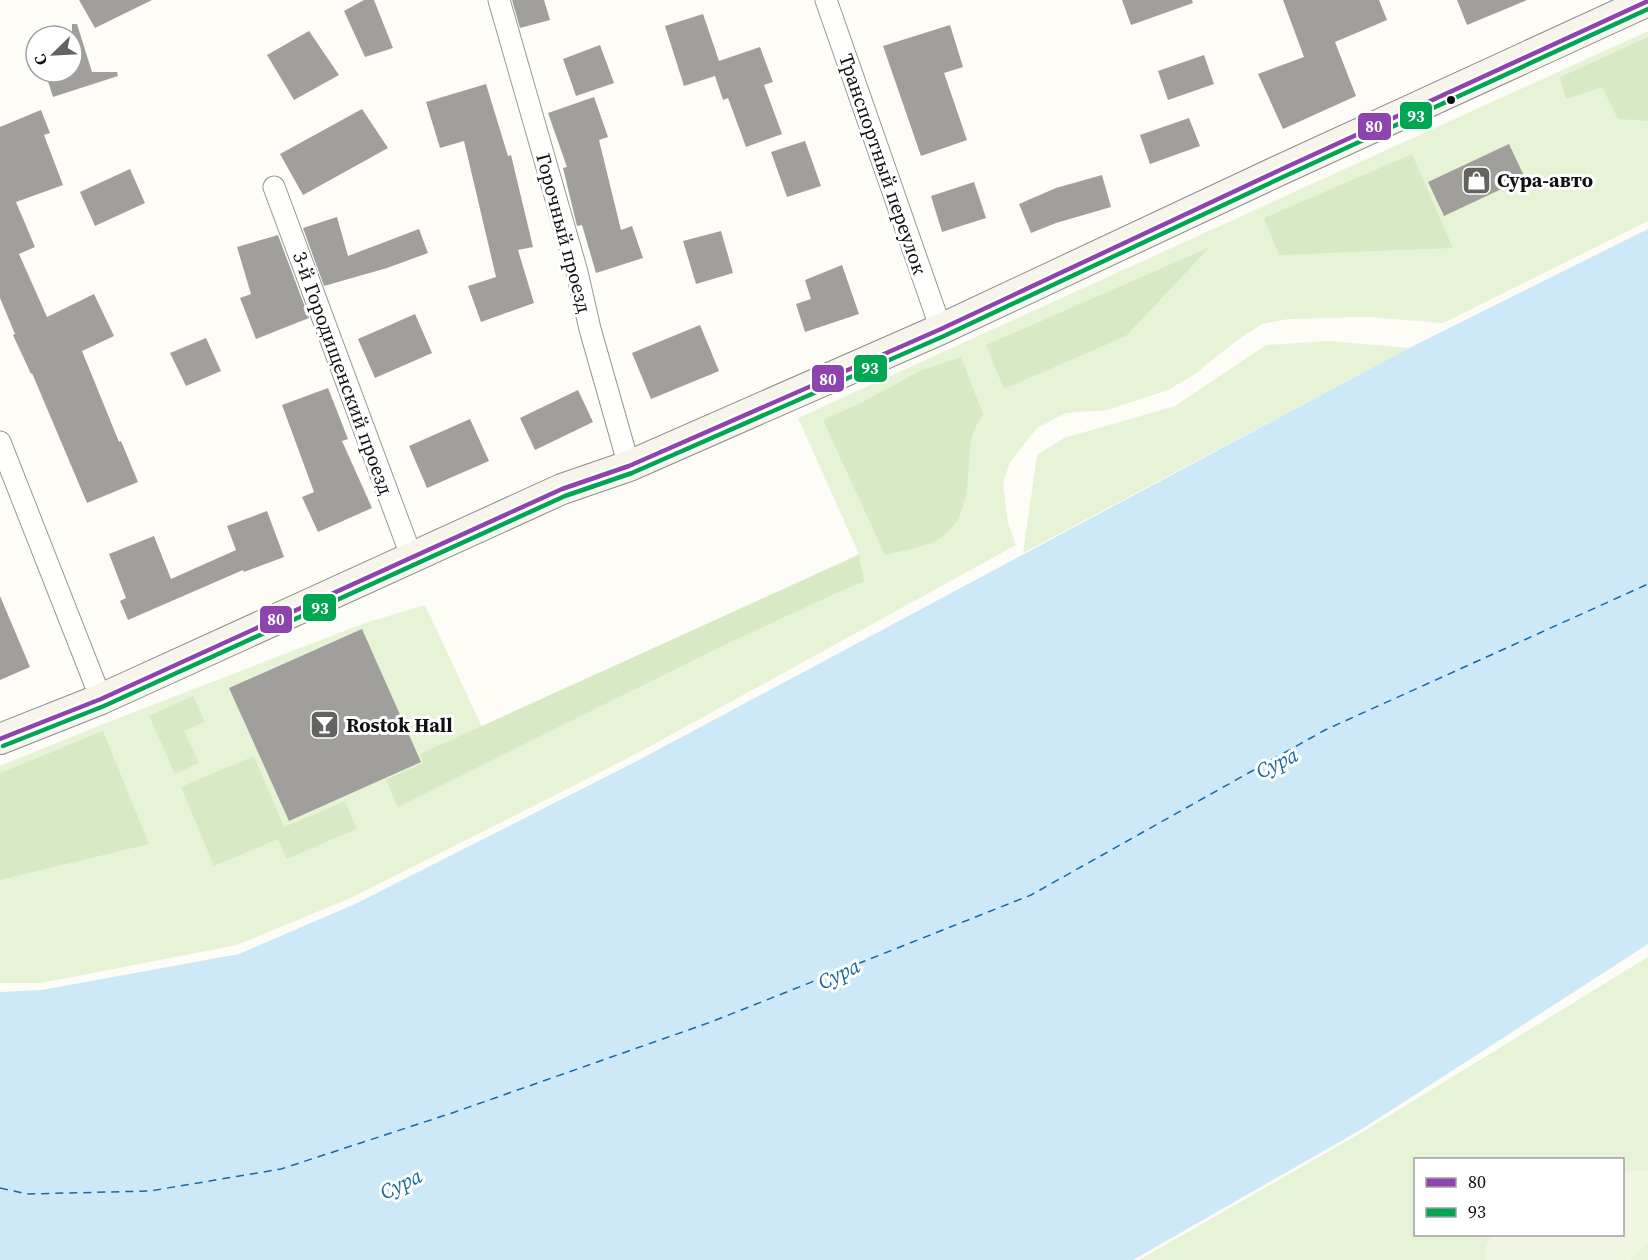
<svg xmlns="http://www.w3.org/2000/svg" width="1648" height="1260" font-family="'Source Serif 4',serif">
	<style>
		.green { fill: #e7f3d7; fill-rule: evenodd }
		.forest { fill: #d8eac5 }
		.pitch { fill: #f0f6e1 }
		.water { fill: #cde8f7 }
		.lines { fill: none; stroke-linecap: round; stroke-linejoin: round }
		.ferry { stroke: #1768a6; stroke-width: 1.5; stroke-dasharray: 8 6; stroke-linecap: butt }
		.building { fill: #a19f9c }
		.street-casing { stroke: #979795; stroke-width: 23 }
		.secondary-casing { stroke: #8e8d8b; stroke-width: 32 }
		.street { stroke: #fffffe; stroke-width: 21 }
		.secondary { stroke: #f6f4eb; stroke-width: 30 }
		.bus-1-casing { stroke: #fff; stroke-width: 9 }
		.bus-2-casing { stroke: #fff; stroke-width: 9 }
		.bus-1 { stroke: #8e44ad; stroke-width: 4.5 }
		.bus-2 { stroke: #00a651; stroke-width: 4.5 }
		.bus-dot { fill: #111; stroke: #fff; stroke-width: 2 }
		.labels { text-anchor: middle; stroke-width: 6; stroke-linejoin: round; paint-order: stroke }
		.street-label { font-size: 20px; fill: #111; stroke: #fff }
		.poi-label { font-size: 20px; font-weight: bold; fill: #111; stroke: #fff; text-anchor: start }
		.water-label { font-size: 21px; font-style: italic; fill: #1768a6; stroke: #fff }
		.line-badge { stroke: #fff; stroke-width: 2 }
		.badge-label { font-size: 16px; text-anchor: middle; font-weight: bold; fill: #fff }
	</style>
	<rect width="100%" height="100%" fill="#fdfcf7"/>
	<path class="green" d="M1648 31V221L1443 323 1369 317 1289 319 1262 324 1236 341 1195 374 1168 390 1107 410 1066 413 1037 428 1010 462 1003 483 1008 523 1016 545 636 754 353 897 237 945 41 983H0V766L98 726 365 623 425 605 482 727 859 554 798 418Z
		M1329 341 1409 348 1023 553 1037 455 1064 438 1175 406 1266 345Z
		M1648 957V1260H1139L1364 1131ZM1416 1160H1622V1234H1416Z"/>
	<path class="forest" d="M1648 37V121L1618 119 1602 87 1566 99 1560 77Z
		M1412 154 1453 248 1279 255 1264 218Z
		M1210 247 1126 336 1004 389 986 345Z
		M961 357 983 414C980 420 975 427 973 434 964 471 976 511 942 537 928 547 901 551 885 555L823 420 861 403 920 371Z
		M859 555 864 582 845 589 720 647 398 807 386 780 423 763 420 754Z
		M193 696 205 722 184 731 199 763 175 774 149 716Z
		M103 731 149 844 0 880V773Z
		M254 756 284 827 345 801 357 829 286 859 278 839 214 866 181 787Z"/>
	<path class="pitch" d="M1648 1170V1243L1629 1260H1486V1246L1492 1235 1622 1234 1623 1174 1629 1171Z"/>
	<path class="water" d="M1648 229V944L1362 1129 1133 1260H0V992L42 990 239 954 355 904 637 761 1409 348Z"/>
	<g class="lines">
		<path class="ferry" d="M0 1188 27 1194 150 1191 281 1169 455 1112 711 1022 1031 895 1325 730 1648 584"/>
	</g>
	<path class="building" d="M79 0H152L95 28Z
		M364 0H374L393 48 365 57 344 11Z
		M512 0H544L550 20 520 28Z
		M1122 0H1192L1193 3 1131 25Z
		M1283 0H1379L1387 20 1335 42 1356 96 1283 129 1258 74 1304 57Z
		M1457 0H1527L1467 25Z
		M703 14 719 61 760 47 773 82 764 85 782 134 746 147 728 98 723 100 715 76 684 86 665 26Z
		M72 24H77L92 72H117L118 76 53 97 45 72H72Z
		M950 25 963 67 944 73 967 140 921 156 883 46Z
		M309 31 339 75 294 100 267 55Z
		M600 45 614 83 576 96 563 59Z
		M1204 55 1214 84 1168 100 1158 71Z
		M486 84 508 156 511 155 533 247 518 250 534 303 481 322 468 286 496 277 464 141 440 148 426 102Z
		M594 97 608 137 599 140 621 230 632 226 643 258 596 273 582 225 577 226 563 168 567 167 548 113Z
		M362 109 388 148 303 195 280 154Z
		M41 110 50 133 44 135 63 185 16 202 35 247 19 254 47 317 94 294 114 336 82 351 119 442 121 441 138 482 87 503 32 373 31 374 13 335 15 334 0 298V127Z
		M1189 118 1200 146 1150 164 1140 135Z
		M805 141 821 186 787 197 771 152Z
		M1509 144 1525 178 1444 216 1428 182Z
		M130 169 145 203 95 226 80 192Z
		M1102 175 1111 207 1056 223 1031 233 1019 204 1056 188Z
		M974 182 986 218 942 232 931 196Z
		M337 217 348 256 419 229 428 253 387 268 324 286 303 228Z
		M721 231 733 273 696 284 683 241Z
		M278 235 309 318 256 339 240 298 251 294 237 247Z
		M842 265 859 314 805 332 796 304 811 299 805 280Z
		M415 314 432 353 375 378 358 339Z
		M700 325 719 371 651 399 632 353Z
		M206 338 221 371 186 386 170 353Z
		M328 388 348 439 342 441 372 508 318 532 302 497 314 492 282 405Z
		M578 390 593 422 535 450 520 418Z
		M470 419 489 461 427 488 409 446Z
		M267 511 284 557 244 572 243 570 128 620 120 601 126 598 109 554 154 536 171 579 236 550 227 526Z
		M0 596 30 667 0 680Z
		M362 629 421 762 289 821 229 688Z"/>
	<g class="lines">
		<defs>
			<path id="street" d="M499 0 577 272 590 329 629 466
				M826 0 941 329
				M274 187 412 558
				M0 442 101 699"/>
			<path id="secondary" d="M0 739 101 699 562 489 629 466 941 329 1280 170 1648 1"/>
		</defs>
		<use href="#street" class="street-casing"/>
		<use href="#secondary" class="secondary-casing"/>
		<use href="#street" class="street"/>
		<use href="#secondary" class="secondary"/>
		<defs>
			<path id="bus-1" d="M0 739 101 699 562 489 629 466 941 329 1280 170 1648 1"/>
			<path id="bus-2" d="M3 746 104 706 565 496 632 473 944 336 1283 177 1648 9"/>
		</defs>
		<use href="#bus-1" class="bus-1-casing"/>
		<use href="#bus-2" class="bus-2-casing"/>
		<use href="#bus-1" class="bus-1"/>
		<use href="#bus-2" class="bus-2"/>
	</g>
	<defs>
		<symbol id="shop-square" viewBox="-11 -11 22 22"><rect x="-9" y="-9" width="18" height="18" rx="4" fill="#646362" stroke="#fff"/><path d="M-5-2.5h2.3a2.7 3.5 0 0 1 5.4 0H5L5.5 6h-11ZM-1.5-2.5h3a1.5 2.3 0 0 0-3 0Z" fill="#fff"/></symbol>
		<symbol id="bar-square" viewBox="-11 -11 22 22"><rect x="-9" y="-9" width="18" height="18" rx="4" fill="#646362" stroke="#fff"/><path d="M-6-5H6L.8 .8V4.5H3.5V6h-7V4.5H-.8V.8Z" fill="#fff"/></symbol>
	</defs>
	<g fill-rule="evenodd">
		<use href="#shop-square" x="1460" y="164" width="33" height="33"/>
		<use href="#bar-square" x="308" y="708" width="33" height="33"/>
	</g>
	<circle class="bus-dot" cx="1451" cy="100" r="5"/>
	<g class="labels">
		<g class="street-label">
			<text transform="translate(883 164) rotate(71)" y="7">Транспортный переулок</text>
			<text transform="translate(564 233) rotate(75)" y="7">Горочный проезд</text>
			<text transform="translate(343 373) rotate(70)" y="7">3-й Городищенский проезд</text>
		</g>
		<g class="poi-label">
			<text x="1497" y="187">Сура-авто</text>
			<text x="346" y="732">Rostok Hall</text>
		</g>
		<g class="water-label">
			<text transform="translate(1277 763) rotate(-26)" y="7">Сура</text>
			<text transform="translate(839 974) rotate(-26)" y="7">Сура</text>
			<text transform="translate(401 1184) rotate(-26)" y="7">Сура</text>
		</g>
	</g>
	<g class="line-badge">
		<rect x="1399" y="101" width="34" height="29" rx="6" fill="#00a651"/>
		<rect x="1357" y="112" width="35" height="29" rx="6" fill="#8e44ad"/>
		<rect x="853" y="354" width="35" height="29" rx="6" fill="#00a651"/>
		<rect x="811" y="364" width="34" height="29" rx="6" fill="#8e44ad"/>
		<rect x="302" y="593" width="35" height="29" rx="6" fill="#00a651"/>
		<rect x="259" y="605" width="34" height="29" rx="6" fill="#8e44ad"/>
	</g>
	<g class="badge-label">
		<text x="1416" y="122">93</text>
		<text x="1374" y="132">80</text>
		<text x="870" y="374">93</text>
		<text x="828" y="385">80</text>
		<text x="320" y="614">93</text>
		<text x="276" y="625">80</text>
	</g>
	<rect x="1414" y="1158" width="210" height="78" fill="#ffffff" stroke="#a0a0a0" stroke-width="1.5"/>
	<rect x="1426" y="1178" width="30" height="9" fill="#8e44ad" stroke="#a0a0a0" stroke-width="1.5"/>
	<text x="1468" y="1188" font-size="18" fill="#111111">80</text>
	<rect x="1426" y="1208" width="30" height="9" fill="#00a651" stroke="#a0a0a0" stroke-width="1.5"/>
	<text x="1468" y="1218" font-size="18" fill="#111111">93</text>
	<g transform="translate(54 54) rotate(246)"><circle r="28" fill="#ffffff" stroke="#a0a0a0" stroke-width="1.5"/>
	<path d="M0-4.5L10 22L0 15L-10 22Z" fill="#646362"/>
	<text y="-9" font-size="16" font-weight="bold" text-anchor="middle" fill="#111111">С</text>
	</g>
</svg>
